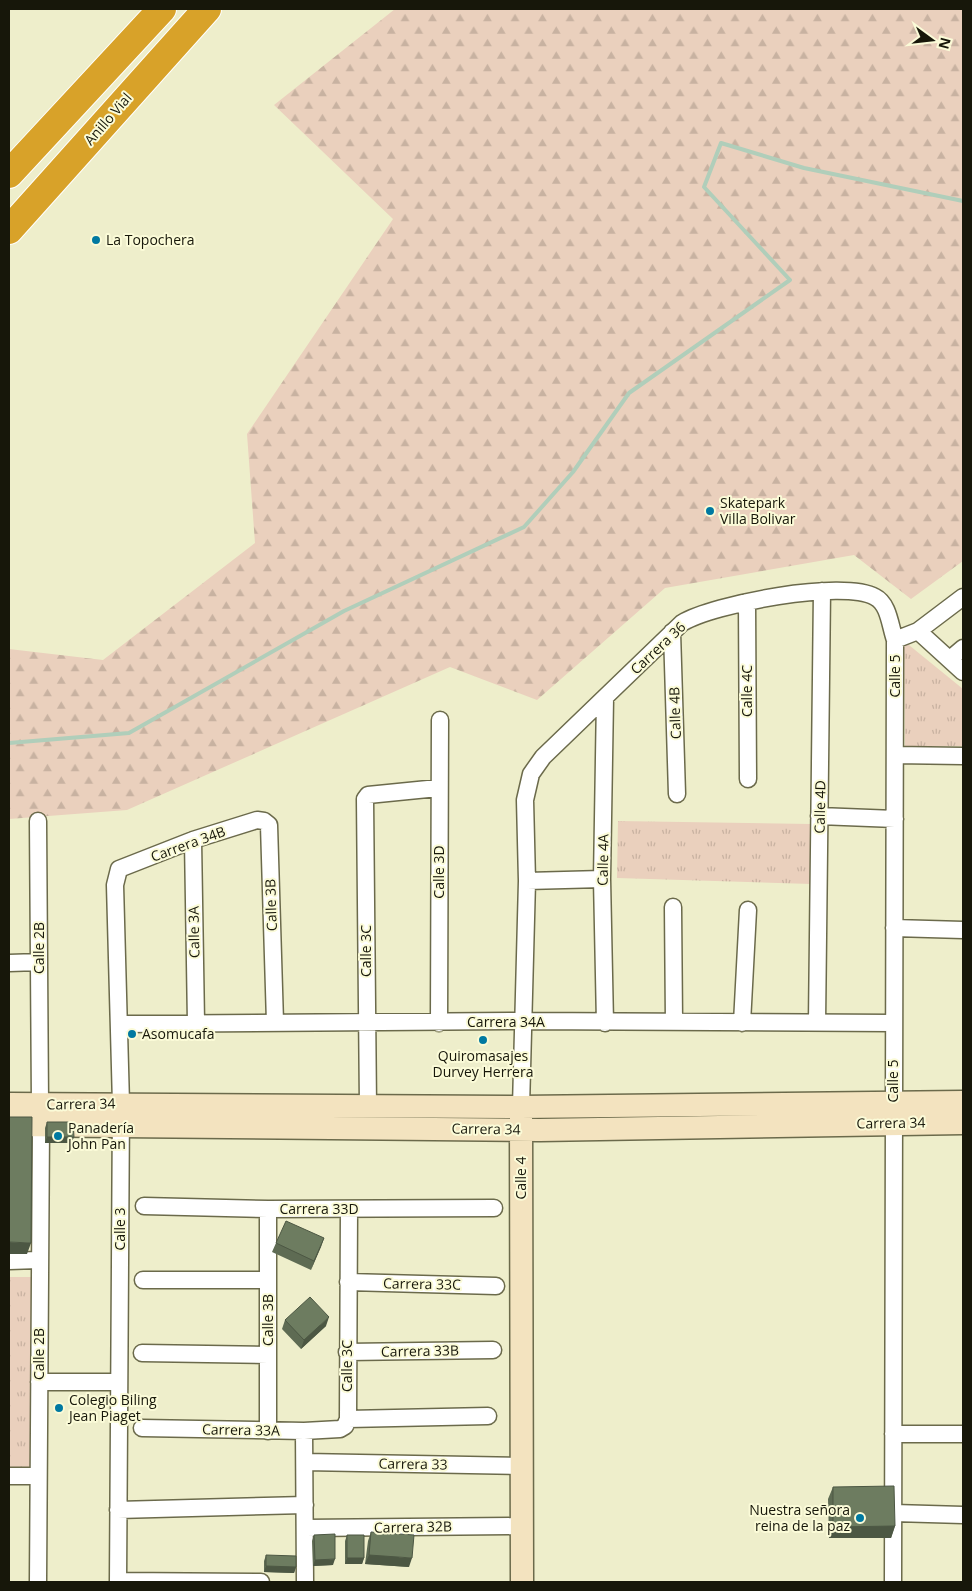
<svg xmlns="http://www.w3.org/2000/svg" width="972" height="1591" font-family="'Open Sans',sans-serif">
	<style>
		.grass { fill: url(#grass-tufts) }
		.forest { fill: url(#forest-firs) }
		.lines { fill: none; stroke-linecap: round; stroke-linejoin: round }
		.stream { stroke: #b0ceba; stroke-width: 4 }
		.street-casing { stroke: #6b6a4b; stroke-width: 19 }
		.secondary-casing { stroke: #6b6a4b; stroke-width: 25 }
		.highway-casing { stroke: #fff; stroke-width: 30 }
		.street { stroke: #fff; stroke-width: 16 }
		.secondary { stroke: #f3e3bf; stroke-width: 22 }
		.highway { stroke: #d8a229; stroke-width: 28 }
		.wall { fill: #5e6b53 }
		.shaded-wall { fill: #4c5743 }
		.building { fill: #6d7c60; stroke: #4c5743 }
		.poi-dot { fill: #0079a1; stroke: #fbfbd8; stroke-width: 2 }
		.labels { text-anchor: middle; stroke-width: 4; stroke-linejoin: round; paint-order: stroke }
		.street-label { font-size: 14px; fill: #17170a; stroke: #fbfbd8 }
		.poi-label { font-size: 14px; fill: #17170a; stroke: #fbfbd8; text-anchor: start }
	</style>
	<defs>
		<pattern id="grass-tufts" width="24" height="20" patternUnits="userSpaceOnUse" patternTransform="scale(1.25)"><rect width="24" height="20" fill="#ead0bd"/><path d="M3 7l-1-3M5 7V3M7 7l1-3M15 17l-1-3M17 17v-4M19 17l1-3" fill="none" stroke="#c8b2a1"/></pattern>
		<pattern id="forest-firs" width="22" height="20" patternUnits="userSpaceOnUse" patternTransform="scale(1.25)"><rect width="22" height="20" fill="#ead0bd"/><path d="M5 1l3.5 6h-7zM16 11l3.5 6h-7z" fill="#c8b2a1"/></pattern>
	</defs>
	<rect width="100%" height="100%" fill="#eeeecb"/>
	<path class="grass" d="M904 641 963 689V746H905Z
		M618 821 811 824V884L617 878Z
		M9 1277H34V1472H9Z"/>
	<path class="forest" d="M395 9H963V561L911 599 854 555 665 588 537 700 450 667 127 810 9 819V649L103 660 255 543 247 434 393 219 274 105Z"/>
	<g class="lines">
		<path class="stream" d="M9 743 129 733 344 611 524 527 573 472 629 393 790 280 704 187 721 143 804 168 963 201"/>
		<defs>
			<path id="street" d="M747 602 748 779
				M918 631 963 597
				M672 632 677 794
				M950 659 963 648
				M895 755 963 756
				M819 816 895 819
				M38 821 40 1105
				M193 840 196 1023
				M527 881 602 879
				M673 907 674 1022
				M894 928 963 930
				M9 963 39 962
				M439 1023 440 720
				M605 1023 602 879 605 698
				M742 1023 748 910
				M817 1023 822 591
				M120 1024 524 1021 893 1023
				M368 1107 365 799 368 795 438 788
				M521 1107 527 881 525 800 531 774 543 757 682 623C713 604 843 579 875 597 889 604 890 626 895 640L918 631 963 672
				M144 1206 268 1209 494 1208
				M9 1261 38 1260
				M143 1280H268
				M348 1282 496 1286
				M347 1352 493 1350
				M142 1353 268 1355
				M39 1382H119
				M348 1419 488 1416
				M142 1428 304 1431 340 1429 345 1426 348 1419 349 1209
				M268 1431V1209
				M304 1431 305 1582
				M893 1434H963
				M305 1462 522 1466
				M9 1476H38
				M118 1510 305 1505
				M894 1513 963 1515
				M305 1528 522 1526
				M118 1581 261 1582
				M38 1582 41 1125
				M118 1582 121 1104 115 885 119 869 193 840 257 820 264 821 269 825 275 1022
				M893 1582 895 640"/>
			<path id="secondary" d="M9 1104 521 1107 963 1102
				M521 1116 522 1582
				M9 1125 540 1130 963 1123"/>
			<path id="highway" d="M9 174 162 9
				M9 230 207 9"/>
		</defs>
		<use href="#street" class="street-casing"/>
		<use href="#secondary" class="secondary-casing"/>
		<use href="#highway" class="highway-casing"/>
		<use href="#street" class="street"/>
		<use href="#secondary" class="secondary"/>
		<use href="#highway" class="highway"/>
	</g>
	<path class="wall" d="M47 1122 74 1137 71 1143H45V1128Z
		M324 1238 311 1270 272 1252 276 1243Z
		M285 1320 326 1326 301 1349 282 1329Z
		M833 1487 895 1526 891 1538H829L828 1499Z
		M371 1532 409 1567 365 1564 368 1541Z
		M314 1535 333 1565 313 1566 312 1541Z
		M347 1535 364 1558 362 1564H345V1541Z
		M266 1555 296 1567 294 1573 264 1572V1561Z"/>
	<path class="shaded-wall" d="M47 1137H74L71 1143H45Z
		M324 1238 321 1247 311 1270 314 1261Z
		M9 1242 31 1243 27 1254H9Z
		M329 1317 326 1326 301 1349 304 1340Z
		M895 1526 891 1538H829L833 1527Z
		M369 1555 412 1558 409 1567 365 1564Z
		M347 1558H364L362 1564H345Z
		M335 1559 333 1565 313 1566 315 1560Z
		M266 1566 296 1567 294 1573 264 1572Z"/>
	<path class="building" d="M9 1117H32L31 1243 9 1242Z
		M47 1122H73L74 1137H47Z
		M286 1221 324 1238 314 1261 276 1243Z
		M310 1297 329 1317 304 1340 285 1320Z
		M894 1486 895 1526 833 1527V1487Z
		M371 1532 414 1535 412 1558 369 1555Z
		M335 1534V1559L315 1560 314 1535Z
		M347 1535H364V1558H347Z
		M266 1555 296 1556V1567L266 1566Z"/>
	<g class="poi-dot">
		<circle cx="96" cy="240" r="5"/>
		<circle cx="710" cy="511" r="5"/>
		<circle cx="132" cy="1034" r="5"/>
		<circle cx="483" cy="1040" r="5"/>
		<circle cx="58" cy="1136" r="5"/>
		<circle cx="59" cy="1408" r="5"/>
		<circle cx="860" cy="1518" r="5"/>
	</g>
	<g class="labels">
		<g class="street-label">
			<text transform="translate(108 119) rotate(-49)" y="5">Anillo Vial</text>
			<text transform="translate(658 648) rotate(-43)" y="5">Carrera 36</text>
			<text transform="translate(895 676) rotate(-90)" y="5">Calle 5</text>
			<text transform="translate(747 691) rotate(-90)" y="5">Calle 4C</text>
			<text transform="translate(675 713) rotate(-92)" y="5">Calle 4B</text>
			<text transform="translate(820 807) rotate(-89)" y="5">Calle 4D</text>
			<text transform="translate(188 844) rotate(-20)" y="5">Carrera 34B</text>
			<text transform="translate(603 860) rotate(-89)" y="5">Calle 4A</text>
			<text transform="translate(439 872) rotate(-90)" y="5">Calle 3D</text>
			<text transform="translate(271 905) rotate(-92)" y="5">Calle 3B</text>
			<text transform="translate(194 932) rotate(-91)" y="5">Calle 3A</text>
			<text transform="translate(39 948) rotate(-90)" y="5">Calle 2B</text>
			<text transform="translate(366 951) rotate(-90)" y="5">Calle 3C</text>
			<text x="506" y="1027">Carrera 34A</text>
			<text transform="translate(893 1081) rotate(-90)" y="5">Calle 5</text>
			<text transform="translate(81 1104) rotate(-1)" y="5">Carrera 34</text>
			<text transform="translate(891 1123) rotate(-1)" y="5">Carrera 34</text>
			<text transform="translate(486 1129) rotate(1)" y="5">Carrera 34</text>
			<text transform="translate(521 1178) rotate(-90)" y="5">Calle 4</text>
			<text x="319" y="1214">Carrera 33D</text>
			<text transform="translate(120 1229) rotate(-90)" y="5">Calle 3</text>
			<text transform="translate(422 1284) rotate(1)" y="5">Carrera 33C</text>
			<text transform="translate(268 1320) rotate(-90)" y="5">Calle 3B</text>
			<text transform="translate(420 1351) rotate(-1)" y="5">Carrera 33B</text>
			<text transform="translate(39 1354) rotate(-90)" y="5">Calle 2B</text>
			<text transform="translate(347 1366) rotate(-90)" y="5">Calle 3C</text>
			<text transform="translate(241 1430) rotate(1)" y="5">Carrera 33A</text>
			<text transform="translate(413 1464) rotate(1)" y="5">Carrera 33</text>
			<text transform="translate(413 1527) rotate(-1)" y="5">Carrera 32B</text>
		</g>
		<g class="poi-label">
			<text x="106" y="245">La Topochera</text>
			<text x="720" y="508">Skatepark<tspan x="720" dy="16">Villa Bolivar</tspan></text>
			<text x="142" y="1039">Asomucafa</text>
			<text x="483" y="1061" text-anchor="middle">Quiromasajes<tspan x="483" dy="16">Durvey Herrera</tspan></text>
			<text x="68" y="1133">Panadería<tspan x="68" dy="16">John Pan</tspan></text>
			<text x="69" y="1405">Colegio Biling<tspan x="69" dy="16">Jean Piaget</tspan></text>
			<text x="850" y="1515" text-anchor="end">Nuestra señora<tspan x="850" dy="16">reina de la paz</tspan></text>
		</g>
	</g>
	<rect width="972" height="1591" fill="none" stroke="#17170a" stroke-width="20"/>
	<g transform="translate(932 40) rotate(105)" stroke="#fbfbd8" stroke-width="4" paint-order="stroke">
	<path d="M0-4L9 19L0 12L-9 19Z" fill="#17170a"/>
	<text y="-8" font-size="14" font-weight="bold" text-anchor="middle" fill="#17170a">N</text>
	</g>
</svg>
